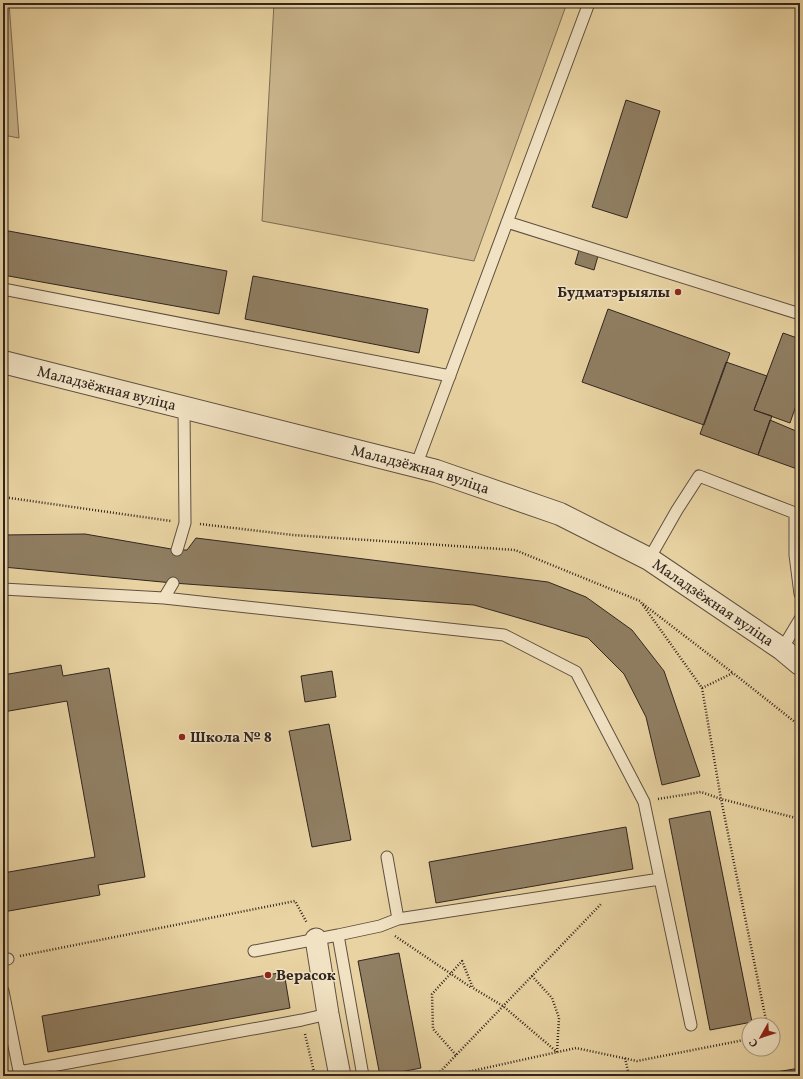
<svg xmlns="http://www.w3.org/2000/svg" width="803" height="1079" font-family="Vollkorn,serif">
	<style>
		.green { fill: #cab58c; stroke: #7d6d56 }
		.building { fill: #907f63; stroke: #30251f }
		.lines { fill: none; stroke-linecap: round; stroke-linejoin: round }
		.service-casing { stroke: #5e5040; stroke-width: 13 }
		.minor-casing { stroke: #5e5040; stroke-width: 23 }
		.tertiary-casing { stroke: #5e5040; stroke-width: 24 }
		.path { stroke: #30251f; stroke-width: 2.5; stroke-dasharray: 1 2; stroke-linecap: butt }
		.service { stroke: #f1e2c3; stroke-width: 11 }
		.minor { stroke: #f1e2c3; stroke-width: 21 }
		.tertiary { stroke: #f1e2c3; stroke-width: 22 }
		.poi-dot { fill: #8f2418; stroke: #f1e2c3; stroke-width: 1.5 }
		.labels { text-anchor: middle; stroke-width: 3; stroke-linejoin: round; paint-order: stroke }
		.poi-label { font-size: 15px; font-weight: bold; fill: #30251f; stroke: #f1e2c3; text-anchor: start }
		.street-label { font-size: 15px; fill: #30251f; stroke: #f1e2c3 }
	</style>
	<rect width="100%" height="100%" fill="#e9d3a2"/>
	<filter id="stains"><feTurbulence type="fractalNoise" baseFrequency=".005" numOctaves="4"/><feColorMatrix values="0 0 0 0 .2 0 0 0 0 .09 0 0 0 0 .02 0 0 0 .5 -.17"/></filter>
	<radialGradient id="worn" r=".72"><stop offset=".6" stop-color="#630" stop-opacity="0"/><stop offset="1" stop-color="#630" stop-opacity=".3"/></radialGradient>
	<path class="green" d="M3 3H9L19 138 3 135Z
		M274 3H567L474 261 262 221Z"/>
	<path class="building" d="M626 100 660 111 627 218 592 207Z
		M3 230 227 271 219 314 3 275Z
		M579 250 598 256 594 270 575 264Z
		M253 276 428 309 419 353 245 319Z
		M608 309 730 353 704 425 582 382Z
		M783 333 800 339V394L790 423 754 410Z
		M726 362 767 376 754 410 772 416 758 455 700 434Z
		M770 420 796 431 800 420V470L758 455Z
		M85 534 177 550H187L196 538 548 582 586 597 632 630 664 671 700 776 662 785 646 717 624 674 588 638 474 605 173 583 3 567V535Z
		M61 665 63 676 109 668 145 877 98 885 100 895 3 912V873L95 857 67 701 3 712V675Z
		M332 671 336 697 305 702 301 676Z
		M329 724 351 840 312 847 289 731Z
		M710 811 752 1022 710 1030 669 819Z
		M626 827 633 869 436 903 429 862Z
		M399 953 421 1068 380 1076 358 961Z
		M284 972 290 1008 48 1052 42 1016Z
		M800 1068V1076H752Z"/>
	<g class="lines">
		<defs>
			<path id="service" d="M507 222 800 314
				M3 289 450 376
				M416 466 589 3
				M177 550 185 523 184 408
				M649 559 677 510 699 476 795 513V555L800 594
				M3 589 164 598 504 635 576 672 644 802 660 879 398 919 380 926 338 935
				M164 598 173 583
				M782 649 800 619
				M387 857 398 919
				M660 879 691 1025
				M254 951 338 935 363 1076
				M3 960 8 959
				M3 991 20 1076
				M19 1072 302 1020 328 1014"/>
			<path id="minor" d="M316 939 328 1014 340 1076"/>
			<g id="tertiary">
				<path id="s1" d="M3 362 436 471 560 514 649 559 782 649 800 664"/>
			</g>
		</defs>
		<use href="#service" class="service-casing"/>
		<use href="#minor" class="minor-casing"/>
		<use href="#tertiary" class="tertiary-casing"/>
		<path class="path" d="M3 497 171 521
			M200 524 293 535 515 550 640 601 702 688 721 799 800 819
			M643 604 733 673
			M702 688 733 673 800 726
			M658 799 701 792 721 799 767 1025
			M395 936 472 988
			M20 956 295 901 307 923
			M532 976 552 998 559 1018 557 1052
			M305 1034 315 1076
			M456 1055 433 1029 432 994 462 961 473 988 503 1006 557 1052
			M625 1058 629 1076
			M436 1076 602 903
			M449 1076 576 1048 637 1061 749 1039"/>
		<use href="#service" class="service"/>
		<use href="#minor" class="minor"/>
		<use href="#tertiary" class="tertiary"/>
	</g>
	<g class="poi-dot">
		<circle cx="678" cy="292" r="4"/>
		<circle cx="182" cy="737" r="4"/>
		<circle cx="268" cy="975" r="4"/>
	</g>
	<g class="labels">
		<g class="poi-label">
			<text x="670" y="297" text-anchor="end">Будматэрыялы</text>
			<text x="190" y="742">Школа № 8</text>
			<text x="276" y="980">Верасок</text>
		</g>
		<g class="street-label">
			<text dy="5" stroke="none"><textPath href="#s1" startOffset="107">Маладзёжная вуліца</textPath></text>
			<text dy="5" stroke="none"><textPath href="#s1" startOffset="431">Маладзёжная вуліца</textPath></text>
			<text dy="5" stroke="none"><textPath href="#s1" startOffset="755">Маладзёжная вуліца</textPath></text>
		</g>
	</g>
	<rect width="803" height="1079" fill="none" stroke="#e9d3a2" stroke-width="16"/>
	<rect x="4" y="4" width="795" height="1071" fill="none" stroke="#30251f" stroke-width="2"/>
	<rect x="8" y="8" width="787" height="1063" fill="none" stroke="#30251f"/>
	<g transform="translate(761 1037) rotate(231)"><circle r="19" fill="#f1e2c3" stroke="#a49681"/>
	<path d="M0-3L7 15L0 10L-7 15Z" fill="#8f2418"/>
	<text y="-6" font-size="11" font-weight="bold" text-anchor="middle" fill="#30251f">С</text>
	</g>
	<rect width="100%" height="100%" filter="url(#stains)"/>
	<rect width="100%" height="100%" fill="url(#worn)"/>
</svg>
